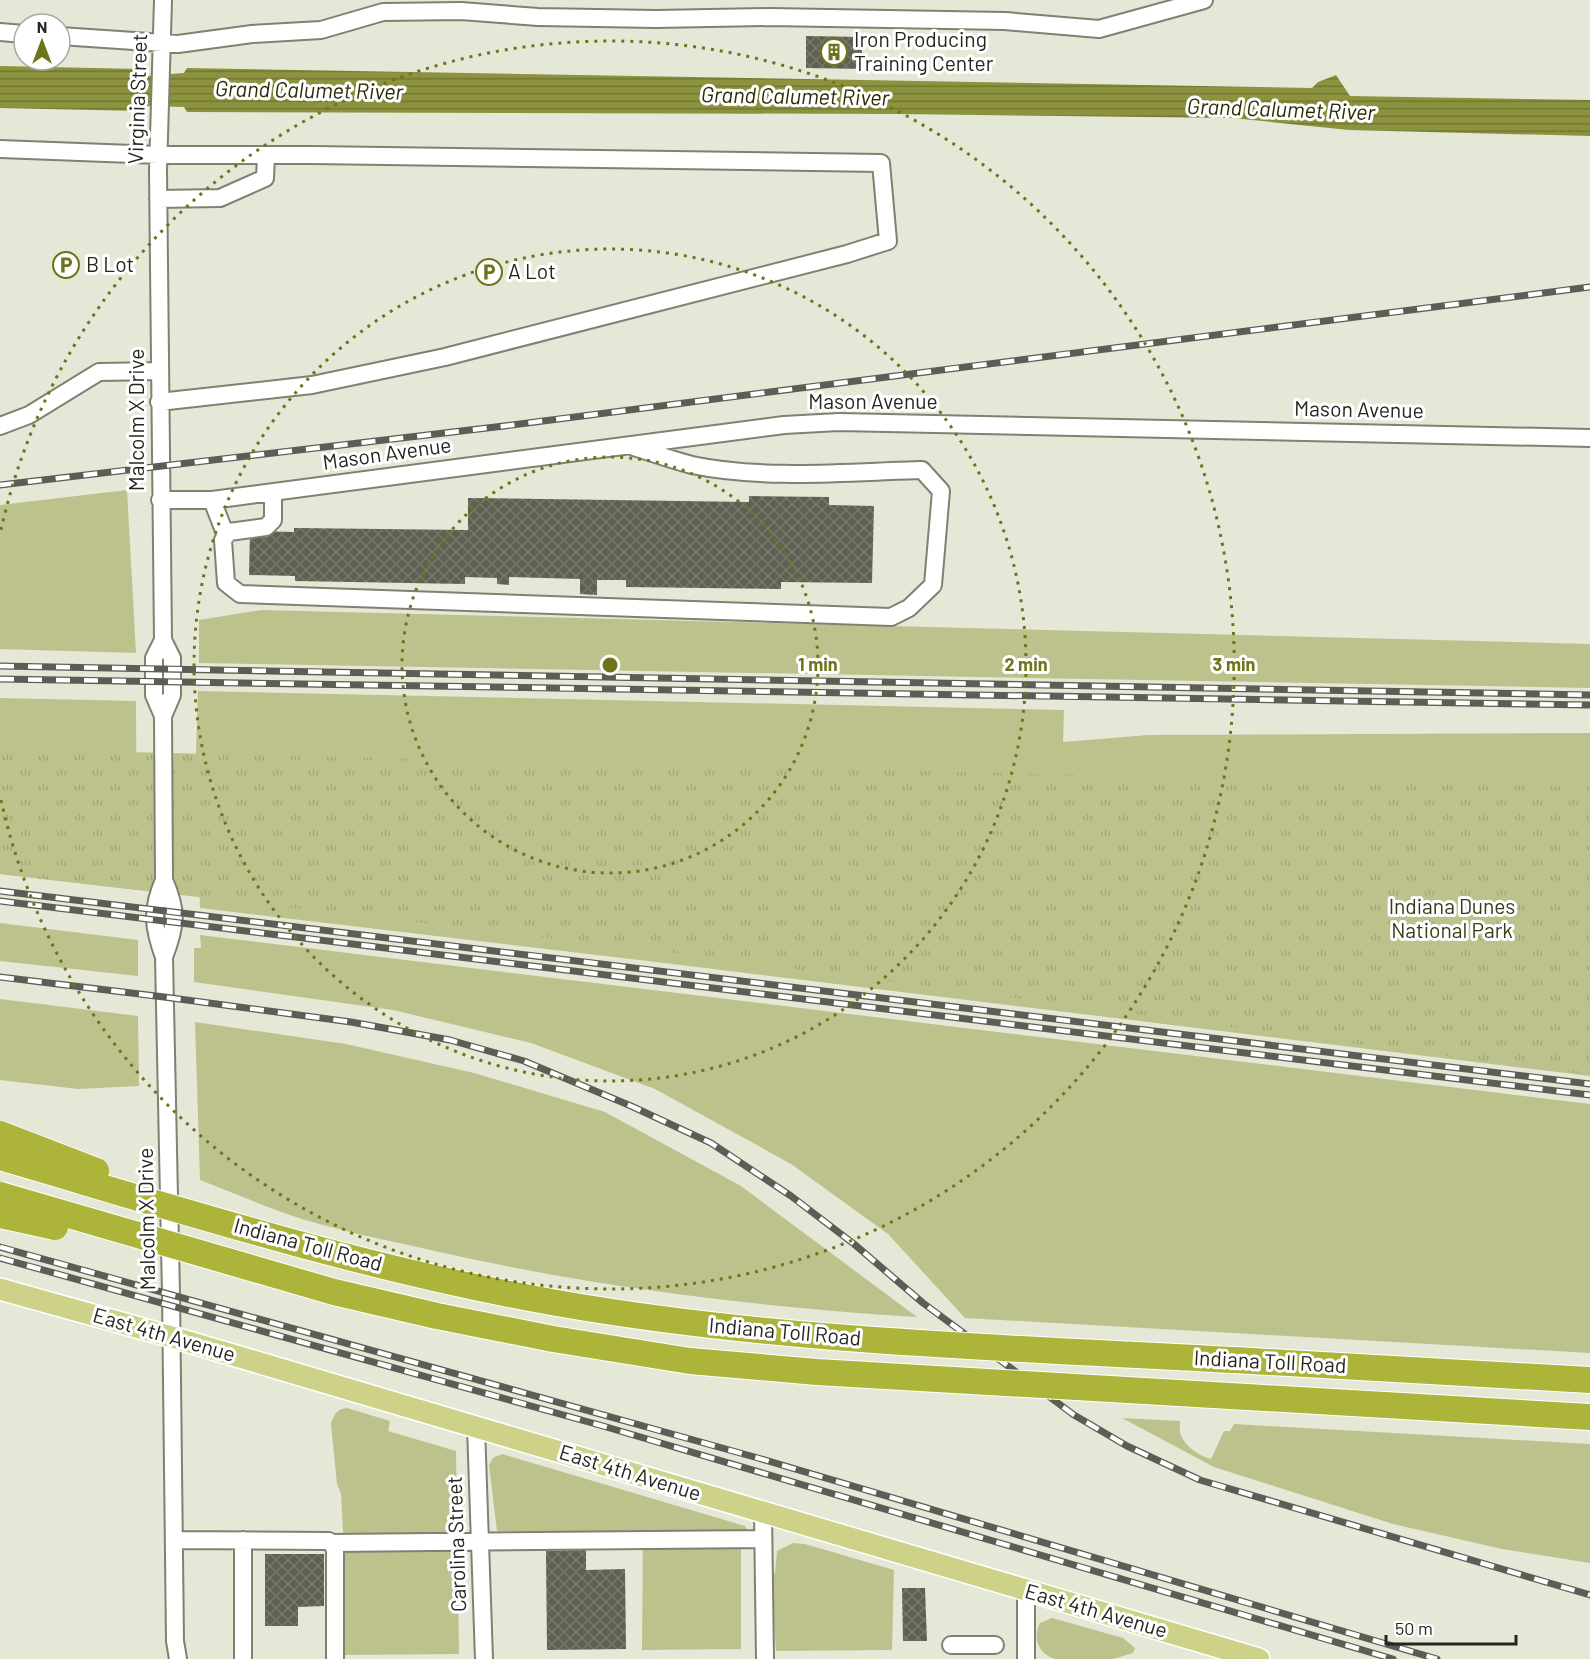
<svg xmlns="http://www.w3.org/2000/svg" width="1590" height="1659" font-family="Barlow,sans-serif">
	<style>
		.green { fill: #bdc28d }
		.park { fill: url(#park-tufts) }
		.water { fill: url(#water-rules) }
		.building { fill: url(#building-cross-hatch) }
		.lines { fill: none; stroke-linecap: round; stroke-linejoin: round }
		.minor-casing { stroke: #7f8171; stroke-width: 20 }
		.major-casing { stroke: #fff; stroke-width: 24 }
		.highway-casing { stroke: #fff; stroke-width: 28 }
		.minor { stroke: #fff; stroke-width: 16 }
		.major { stroke: #cdd288; stroke-width: 21 }
		.highway { stroke: #acb439; stroke-width: 26 }
		.rail-casing { stroke: #5c5d54; stroke-width: 7 }
		.rail { stroke: #fff; stroke-width: 4.5; stroke-dasharray: 14; stroke-linecap: butt }
		.highway-bridge-casing { stroke: #fff; stroke-width: 28; stroke-linecap: butt }
		.highway-bridge { stroke: #acb439; stroke-width: 26 }
		.ring { fill: none; stroke: #6f741c; stroke-width: 3; stroke-dasharray: 3 6 }
		.labels { text-anchor: middle; stroke-width: 6; stroke-linejoin: round; paint-order: stroke }
		.poi-label { font-size: 21px; fill: #252620; stroke: #fff; text-anchor: start }
		.street-label { font-size: 21px; fill: #252620; stroke: #fff }
		.park-label { font-size: 21px; fill: #383b16; stroke: #fff }
		.water-label { font-size: 22px; font-style: italic; fill: #2b2d07; stroke: #fff }
		.centre { fill: #6f741c; stroke: #fff; stroke-width: 3 }
		.ring-label { font-size: 18px; text-anchor: middle; font-weight: bold; fill: #6f741c; stroke: #fff; stroke-width: 6; stroke-linejoin: round; paint-order: stroke }
	</style>
	<defs>
		<pattern id="park-tufts" width="24" height="20" patternUnits="userSpaceOnUse" patternTransform="scale(1.5)"><rect width="24" height="20" fill="#bdc28d"/><path d="M3 7l-1-3M5 7V3M7 7l1-3M15 17l-1-3M17 17v-4M19 17l1-3" fill="none" stroke="#a2a779"/></pattern>
		<pattern id="water-rules" width="6" height="5" patternUnits="userSpaceOnUse" patternTransform="scale(1.5)"><rect width="6" height="5" fill="#8c923d"/><path d="M0 2.5h6" fill="none" stroke="#727733"/></pattern>
		<pattern id="building-cross-hatch" width="8" height="8" patternUnits="userSpaceOnUse" patternTransform="scale(1.5)"><rect width="8" height="8" fill="#5e6051"/><path d="M0 0l8 8M0 8l8-8" fill="none" stroke="#76786c"/></pattern>
	</defs>
	<rect width="100%" height="100%" fill="#e5e8d6"/>
	<path class="green" d="M127 490 136 653 0 649V505Z
		M261 610 1590 644V688L199 663V620Z
		M198 691 1064 710 1063 742 1148 735 1590 733V1076L656 962 200 908 196 753Z
		M0 698 136 701 137 890 0 874Z
		M0 923 138 940V976L0 961Z
		M200 935 1590 1104V1353L965 1318 888 1234 791 1164 655 1089 531 1043 393 1010 194 982V948H201Z
		M0 999 138 1016 139 1086 78 1089 0 1080Z
		M195 1022 346 1044 474 1073 605 1112 741 1186 917 1317C755 1307 594 1287 435 1251 391 1241 345 1232 302 1219 268 1208 234 1193 200 1180Z
		M347 1408 390 1421 388 1431 456 1451 459 1654 344 1655V1550L341 1494 337 1484 331 1424C334 1414 337 1409 347 1408Z
		M1122 1418 1180 1421C1180 1425 1179 1432 1181 1435 1185 1447 1200 1456 1211 1459L1224 1431H1230L1234 1424 1590 1444V1563L1502 1549 1393 1524 1214 1467Z
		M502 1454 745 1526 749 1533 741 1550V1649L642 1650 643 1532 497 1531 489 1465 493 1458Z
		M793 1543 805 1544 894 1570 892 1650 776 1651 771 1576 775 1573 777 1551Z
		M1052 1618 1123 1638 1135 1648 1133 1653 1113 1659H1055C1039 1655 1032 1638 1040 1623Z"/>
	<path class="park" d="M0 749 1590 787V1075L654 950 0 874Z"/>
	<path class="water" d="M0 66 141 69 146 76 184 73 187 68 1312 88 1318 82 1336 75 1350 96 1590 100V136L1349 130 1232 118 897 114 187 112 184 107 145 106 140 111 0 108Z"/>
	<path class="building" d="M806 36 862 37V69L806 68Z
		M749 496 829 497V505L874 506 872 583 781 582V589L626 587V580H597V595L580 594V579L509 577V585L497 584V578L465 577V584L295 581V576L249 575 250 531 294 532V528L468 530V498L749 502Z
		M586 1550V1570L625 1569 626 1649 547 1650 546 1551Z
		M265 1554H324V1606L298 1607V1626H265Z
		M902 1588H925L927 1641H903Z"/>
	<g class="lines">
		<defs>
			<path id="minor" d="M163 0 158 171 163 640 154 658V695L163 716 164 880C151 910 153 927 164 957L171 1294 175 1641 178 1659
				M0 32 24 34
				M60 36 178 44 252 34 321 30 383 12 461 11 538 17 656 19 770 17 1005 21 1099 29 1204 0
				M0 149 159 155H312L881 163 888 241 847 254 445 357 312 385 159 402
				M158 199 220 198 265 178 266 156
				M0 426 29 415 99 372 159 371
				M273 492V520L266 527 229 532 223 540 226 583 240 594 891 617 909 608 933 585 941 491 922 470C848 472 764 480 692 465 672 460 653 453 634 447
				M160 500H212L784 425 839 422 1590 438
				M212 500 226 536
				M163 640 172 658V695L163 716
				M164 880C178 911 176 926 164 957
				M476 1427 484 1659
				M763 1513 765 1659
				M174 1540 329 1541 332 1543 335 1550V1659
				M243 1540V1659
				M332 1543 763 1539
				M1026 1591V1659
				M951 1645H995"/>
			<path id="major" d="M0 1289 172 1337 1259 1659"/>
			<path id="highway" d="M1251 1361 1590 1380
				M1247 1397 1590 1417"/>
		</defs>
		<use href="#minor" class="minor-casing"/>
		<use href="#major" class="major-casing"/>
		<use href="#highway" class="highway-casing"/>
		<use href="#minor" class="minor"/>
		<use href="#major" class="major"/>
		<use href="#highway" class="highway"/>
		<defs>
			<path id="rail" d="M0 485 504 426 1590 287
				M0 666 1590 695
				M0 679 1590 705
				M0 891 1590 1084
				M0 901 1590 1095
				M0 977 164 997 351 1022 450 1040 524 1061 631 1106 711 1143 791 1196 854 1244 923 1303 1074 1415 1127 1446 1200 1480 1590 1595
				M0 1247 758 1458 1437 1659
				M0 1258 603 1426 1393 1659"/>
		</defs>
		<use href="#rail" class="rail-casing"/>
		<use href="#rail" class="rail"/>
		<defs>
			<path id="highway-bridge" d="M0 1134 96 1171
				M0 1157C184 1211 368 1270 557 1303 785 1343 1019 1348 1251 1361
				M0 1195 334 1292 437 1316 553 1339 690 1361 817 1372 1247 1397
				M0 1215 55 1227"/>
		</defs>
		<use href="#highway-bridge" class="highway-bridge-casing"/>
		<use href="#highway-bridge" class="highway-bridge"/>
	</g>
	<g class="ring">
		<circle cx="610" cy="665" r="208"/>
		<circle cx="610" cy="665" r="416"/>
		<path d="M1 530A624 624 0 1 1 1 800"/>
	</g>
	<defs>
		<symbol id="building-ring" viewBox="-11 -11 22 22"><circle r="9.5" fill="#fff" stroke="#6f741c" stroke-width="1.5"/><path d="M-4-6H4V6H1V3H-1V6H-4ZM-2.5-4.3h1.7v1.8h-1.7ZM.8-4.3h1.7v1.8H.8ZM-2.5-1h1.7V.8h-1.7ZM.8-1h1.7V.8H.8Z" fill="#6f741c"/></symbol>
		<symbol id="parking-ring" viewBox="-11 -11 22 22"><circle r="9.5" fill="#fff" stroke="#6f741c" stroke-width="1.5"/><path d="M-3.5-5.5H1a3.5 3.5 0 0 1 0 7H-1V5.5H-3.5ZM-1-3.4V-.6H.8a1.4 1.4 0 0 0 0-2.8Z" fill="#6f741c"/></symbol>
	</defs>
	<g fill-rule="evenodd">
		<use href="#building-ring" x="819" y="37" width="30" height="30"/>
		<use href="#parking-ring" x="51" y="250" width="30" height="30"/>
		<use href="#parking-ring" x="474" y="257" width="30" height="30"/>
	</g>
	<g class="labels">
		<g class="poi-label">
			<text x="854" y="47">Iron Producing<tspan x="854" dy="24">Training Center</tspan></text>
			<text x="86" y="272">B Lot</text>
			<text x="508" y="279">A Lot</text>
		</g>
		<g class="street-label">
			<text transform="translate(138 99) rotate(-88)" y="7">Virginia Street</text>
			<text x="873" y="409">Mason Avenue</text>
			<text transform="translate(1359 410) rotate(1)" y="7">Mason Avenue</text>
			<text transform="translate(137 420) rotate(-90)" y="7">Malcolm X Drive</text>
			<text transform="translate(387 454) rotate(-8)" y="7">Mason Avenue</text>
			<text transform="translate(147 1219) rotate(-91)" y="7">Malcolm X Drive</text>
			<text transform="translate(308 1245) rotate(15)" y="7">Indiana Toll Road</text>
			<text transform="translate(785 1332) rotate(5)" y="7">Indiana Toll Road</text>
			<text transform="translate(164 1335) rotate(16)" y="7">East 4th Avenue</text>
			<text transform="translate(1270 1362) rotate(3)" y="7">Indiana Toll Road</text>
			<text transform="translate(630 1473) rotate(17)" y="7">East 4th Avenue</text>
			<text transform="translate(457 1544) rotate(-92)" y="7">Carolina Street</text>
			<text transform="translate(1096 1611) rotate(16)" y="7">East 4th Avenue</text>
		</g>
		<g class="park-label">
			<text x="1452" y="914">Indiana Dunes<tspan x="1452" dy="24">National Park</tspan></text>
		</g>
		<g class="water-label">
			<text transform="translate(309 90) rotate(1)" y="8">Grand Calumet River</text>
			<text transform="translate(795 96) rotate(1)" y="8">Grand Calumet River</text>
			<text transform="translate(1281 109) rotate(2)" y="8">Grand Calumet River</text>
		</g>
	</g>
	<circle cx="610" cy="665" r="9" class="centre"/>
	<g class="ring-label">
		<text x="818" y="671">1 min</text>
		<text x="1026" y="671">2 min</text>
		<text x="1234" y="671">3 min</text>
	</g>
	<g transform="translate(42 42)"><circle r="28" fill="#ffffff" stroke="#a8a8a6" stroke-width="1.5"/>
	<path d="M0-4.5L10 22L0 15L-10 22Z" fill="#6f741c"/>
	<text y="-9" font-size="16" font-weight="bold" text-anchor="middle" fill="#252620">N</text>
	</g>
	<path d="M1386 1635v9h130v-9" fill="none" stroke="#252620" stroke-width="3"/>
	<text x="1395" y="1635" font-size="18" fill="#252620" stroke="#ffffff" stroke-width="4.5" paint-order="stroke">50 m</text>
</svg>
